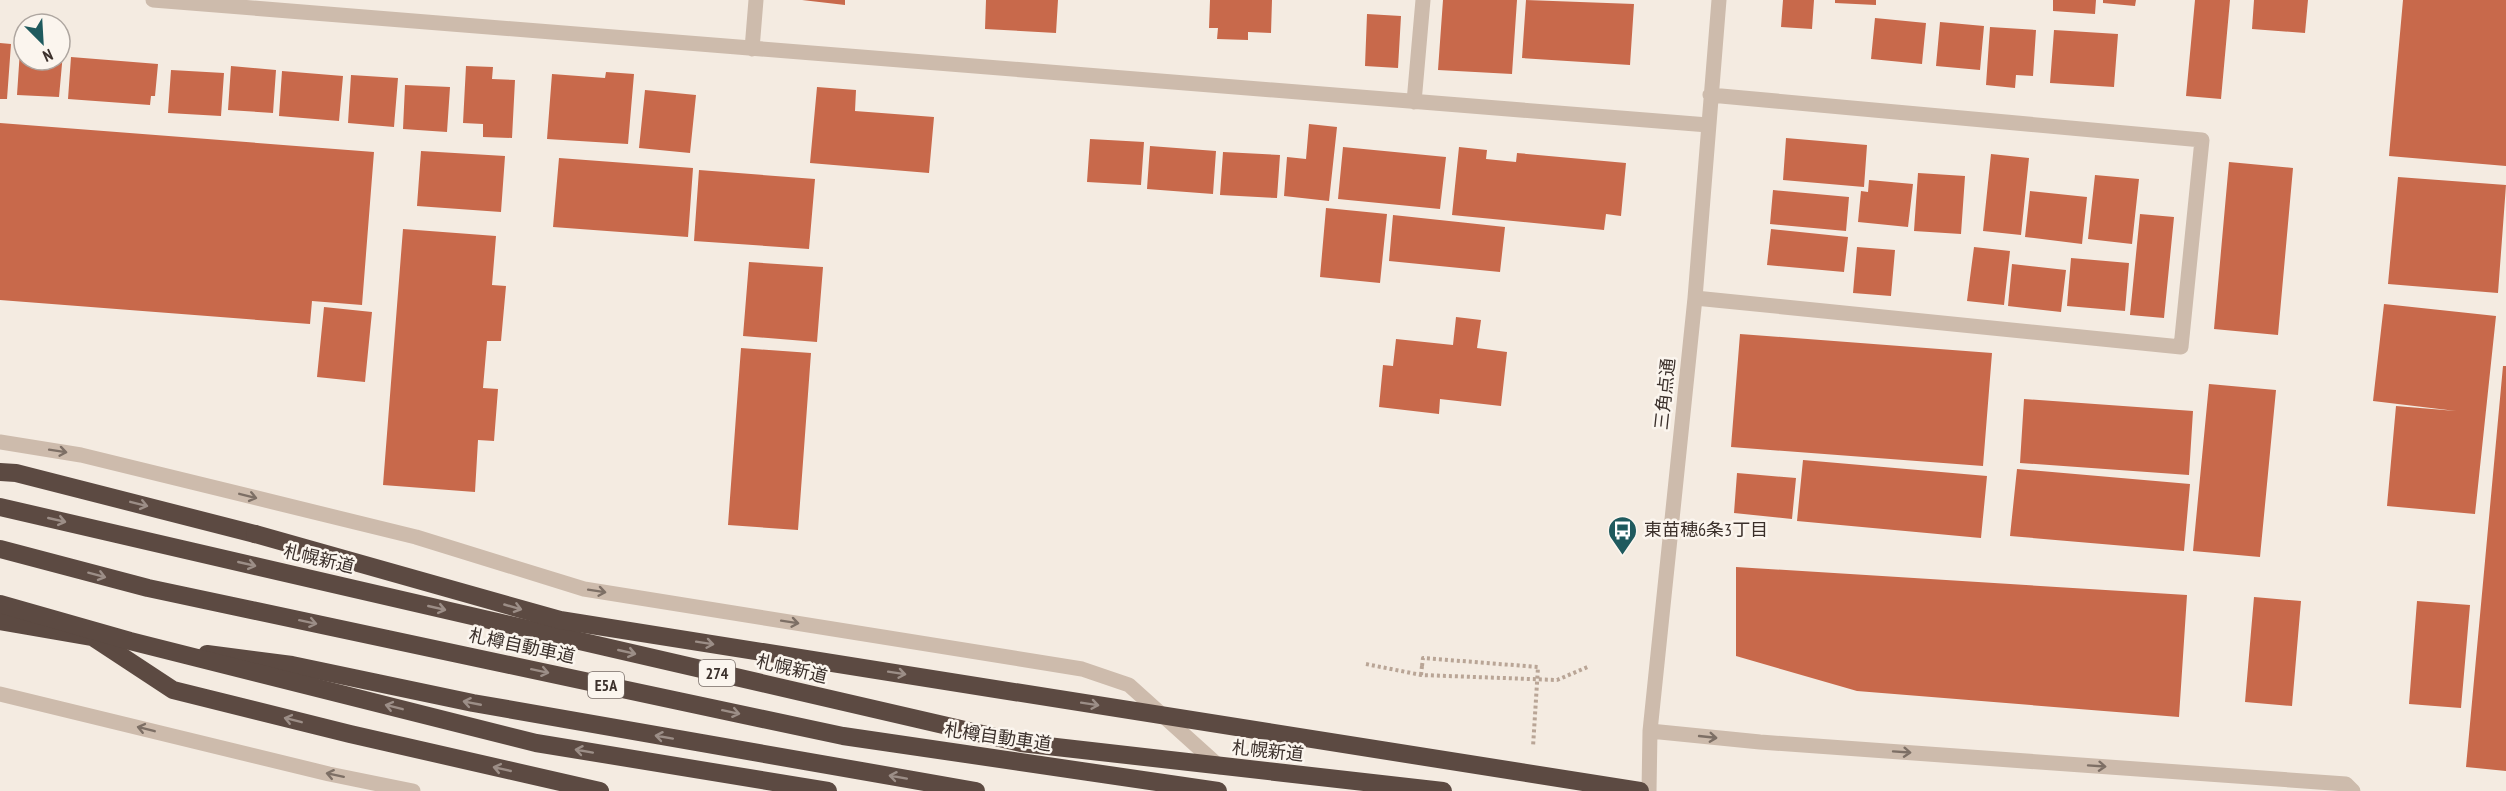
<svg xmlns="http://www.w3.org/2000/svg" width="2506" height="791" font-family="'PT Sans Narrow','Noto Sans JP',sans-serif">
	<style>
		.building { fill: #c8694b }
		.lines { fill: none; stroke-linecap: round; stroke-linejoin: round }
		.path { stroke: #b9a596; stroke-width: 4; stroke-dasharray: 3 3; stroke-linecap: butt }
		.minor { stroke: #cdbbac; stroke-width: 15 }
		.highway { stroke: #5c4a42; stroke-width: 18 }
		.path-bridge { stroke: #b9a596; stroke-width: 4; stroke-dasharray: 3 3; stroke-linecap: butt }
		.highway-bridge { stroke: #5c4a42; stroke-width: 18 }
		.oneway { stroke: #7d6f65 }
		.oneway2 { stroke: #9c8e87 }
		.labels { text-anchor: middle; stroke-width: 5; stroke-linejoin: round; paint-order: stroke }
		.shield { fill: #fbf5ee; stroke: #756b66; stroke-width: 1.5 }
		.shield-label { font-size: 16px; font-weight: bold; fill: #3b302b }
		.street-label { font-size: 18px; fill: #3b302b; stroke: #fbf5ee }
		.poi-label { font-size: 18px; fill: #3b302b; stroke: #fbf5ee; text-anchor: start }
	</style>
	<rect width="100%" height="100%" fill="#f4ebe1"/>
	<path class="building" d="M802 0H845V5Z
		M986 0H1058L1056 33 985 29Z
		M1210 0H1272L1271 33 1248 32V40L1217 39 1218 28H1209Z
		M1443 0H1517L1512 74 1438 70Z
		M1526 0 1634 4 1630 65 1522 58Z
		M1783 0H1814L1812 29 1781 27Z
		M1835 0H1876V5L1835 3Z
		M2053 0H2096L2095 14 2053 11Z
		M2103 0H2136L2135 6 2103 3Z
		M2195 0H2230L2221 99 2186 96Z
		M2254 0H2308L2305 33 2252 29Z
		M2403 0H2506V166L2389 156Z
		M1367 14 1401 16 1398 68 1365 66Z
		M1875 18 1926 23 1922 64 1871 59Z
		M1940 22 1984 26 1980 70 1936 66Z
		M1990 27 2036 30 2033 76 2016 75 2015 88 1986 85Z
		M2054 30 2118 34 2114 87 2050 83Z
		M0 43 11 44 7 99H0Z
		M20 50 24 51V60H60V53H63L59 97 17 95Z
		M71 57 158 64 155 96H151L150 105 68 99Z
		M231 66 276 70 273 113 228 110Z
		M466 66 493 67 492 79 515 80 512 138 483 137V124L463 123Z
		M171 70 224 73 221 116 168 113Z
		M282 71 343 76 339 121 279 116Z
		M606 72 634 74 628 144 547 139 552 74 605 78Z
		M351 75 398 78 394 127 348 123Z
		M405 85 450 87 447 132 403 129Z
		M817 87 856 90 855 111 934 117 929 173 810 163Z
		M645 90 696 95 690 153 639 148Z
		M0 123 374 152 362 305 312 301 310 324 0 300Z
		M1309 124 1337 127 1329 201 1284 196 1287 157 1306 159Z
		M1786 138 1867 145 1864 187 1783 180Z
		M1090 139 1144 142 1141 185 1087 182Z
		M1150 146 1216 151 1213 194 1147 189Z
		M1343 147 1446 157 1440 209 1338 199Z
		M1459 147 1487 150 1486 159 1516 162 1517 153 1626 163 1621 216 1606 214 1604 230 1452 215Z
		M421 151 505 156 501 212 417 206Z
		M1223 152 1280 155 1277 198 1220 195Z
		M1991 154 2029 158 2021 235 1983 231Z
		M559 158 693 168 688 237 553 227Z
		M2229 162 2293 168 2278 335 2214 329Z
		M699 170 815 179 809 249 694 241Z
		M1918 173 1965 176 1961 234 1914 231Z
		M2095 175 2139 179 2132 244 2088 239Z
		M2398 177 2506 185 2498 293 2388 284Z
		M1869 180 1913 184 1908 227 1858 222 1861 191 1868 192Z
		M1773 190 1849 197 1846 231 1770 224Z
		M2030 191 2087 197 2082 244 2025 237Z
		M1326 208 1387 214 1380 283 1320 277Z
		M2140 214 2174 217 2164 318 2130 315Z
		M1393 215 1505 227 1500 272 1389 261Z
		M403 229 496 236 492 285 506 286 501 341H487L483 388 498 389 494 441 478 440 475 492 383 485Z
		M1771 229 1848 237 1844 272 1767 265Z
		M1857 247 1895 250 1891 296 1853 293Z
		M1974 247 2010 251 2004 305 1967 301Z
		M2071 258 2129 263 2125 311 2067 306Z
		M749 262 823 267 817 342 743 336Z
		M2012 264 2066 270 2061 312 2008 306Z
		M2384 304 2496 316 2475 514 2387 506 2396 406 2456 411 2373 401Z
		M324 307 372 312 365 382 317 377Z
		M1456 317 1481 320 1477 348 1507 352 1501 406 1440 399 1439 414 1379 407 1383 365 1393 366 1396 339 1453 345Z
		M1740 334 1992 353 1983 466 1731 447Z
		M741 348 811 353 798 530 728 525Z
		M2503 366H2506V771L2466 767Z
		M2209 384 2276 390 2260 557 2193 551Z
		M2024 399 2193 411 2189 475 2020 463Z
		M1803 460 1987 476 1981 538 1797 521Z
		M2017 469 2190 484 2184 551 2010 536Z
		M1737 473 1796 478 1792 519 1734 513Z
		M1736 567 2187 595 2179 717 1857 691 1736 656Z
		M2254 597 2301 601 2292 706 2245 702Z
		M2417 601 2470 605 2461 708 2409 704Z"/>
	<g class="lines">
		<path class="path" d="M1366 664 1421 675 1557 680 1590 666
			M1421 675 1422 666"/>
		<path class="minor" d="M153 0 1708 125
			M752 49 756 0
			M1414 102 1423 0
			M1695 298 2181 347 2202 140 1710 95
			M0 442 81 455 416 537 584 589 1082 669 1129 685 1220 767
			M0 694 329 774 413 791
			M1650 731 1760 742 2346 784 2353 791
			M1649 791 1650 731 1695 298 1719 0"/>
		<path class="highway" d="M0 472 16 473 255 534
			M0 507 1021 743 1443 791
			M0 549 148 588 843 736 1218 791
			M0 621 97 638
			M94 638 173 690 350 734 600 791
			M207 654 292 665 473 703 976 791"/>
		<path class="path-bridge" d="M1422 666 1423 658 1538 667 1533 747"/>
		<path class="highway-bridge" d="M255 534 560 620 1640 791
			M0 604 130 641 536 743 828 791"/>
	</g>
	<defs><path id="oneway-shaft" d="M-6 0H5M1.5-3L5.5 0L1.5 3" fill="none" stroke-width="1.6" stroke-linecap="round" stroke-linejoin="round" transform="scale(1.5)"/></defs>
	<g class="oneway">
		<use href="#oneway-shaft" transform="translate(58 451) rotate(9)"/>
		<use href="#oneway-shaft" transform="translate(248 496) rotate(14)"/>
		<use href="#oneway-shaft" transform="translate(597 591) rotate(9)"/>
		<use href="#oneway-shaft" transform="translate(790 622) rotate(9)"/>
		<use href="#oneway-shaft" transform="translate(146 729) rotate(-166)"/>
		<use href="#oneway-shaft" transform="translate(1708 737) rotate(6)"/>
		<use href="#oneway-shaft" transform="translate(1902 752) rotate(4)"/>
		<use href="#oneway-shaft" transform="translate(2097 766) rotate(4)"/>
		<use href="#oneway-shaft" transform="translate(335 775) rotate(-168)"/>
	</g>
	<g class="oneway2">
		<use href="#oneway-shaft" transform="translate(139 504) rotate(14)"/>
		<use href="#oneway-shaft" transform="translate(57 520) rotate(13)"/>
		<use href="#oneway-shaft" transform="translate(247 564) rotate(13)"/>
		<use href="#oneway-shaft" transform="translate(97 575) rotate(15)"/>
		<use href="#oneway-shaft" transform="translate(513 607) rotate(16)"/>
		<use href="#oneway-shaft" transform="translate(437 608) rotate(13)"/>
		<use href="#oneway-shaft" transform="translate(308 622) rotate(12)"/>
		<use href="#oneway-shaft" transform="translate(705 643) rotate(9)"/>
		<use href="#oneway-shaft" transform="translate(627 652) rotate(13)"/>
		<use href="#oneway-shaft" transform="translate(540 671) rotate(12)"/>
		<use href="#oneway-shaft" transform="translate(897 673) rotate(9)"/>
		<use href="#oneway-shaft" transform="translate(472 703) rotate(-169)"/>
		<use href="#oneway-shaft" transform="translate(1090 704) rotate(9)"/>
		<use href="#oneway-shaft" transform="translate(394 707) rotate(-166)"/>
		<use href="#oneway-shaft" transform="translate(731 712) rotate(12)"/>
		<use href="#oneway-shaft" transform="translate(293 720) rotate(-166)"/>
		<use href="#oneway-shaft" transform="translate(664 737) rotate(-170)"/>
		<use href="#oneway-shaft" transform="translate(584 751) rotate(-170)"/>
		<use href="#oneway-shaft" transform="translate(502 769) rotate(-167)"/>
		<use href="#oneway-shaft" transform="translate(898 777) rotate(-170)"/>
	</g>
	<defs>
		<symbol id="bus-pin" viewBox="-11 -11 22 30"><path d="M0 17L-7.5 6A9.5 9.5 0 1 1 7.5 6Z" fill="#1f5a5e" stroke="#fbf5ee"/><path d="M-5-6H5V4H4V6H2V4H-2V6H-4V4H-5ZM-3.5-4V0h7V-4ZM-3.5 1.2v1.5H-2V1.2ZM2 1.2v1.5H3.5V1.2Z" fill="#fff"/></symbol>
	</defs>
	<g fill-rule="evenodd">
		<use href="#bus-pin" x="1606" y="514" width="33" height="45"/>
	</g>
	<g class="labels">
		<g class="shield">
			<rect x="699" y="660" width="36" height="26" rx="4.5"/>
			<rect x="588" y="672" width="36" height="26" rx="4.5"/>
		</g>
		<g class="shield-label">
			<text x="717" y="679">274</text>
			<text x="606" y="691">E5A</text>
		</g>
		<g class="street-label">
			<text transform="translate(1665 394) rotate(-84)" y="6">三角点通</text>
			<text transform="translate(319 559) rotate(13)" y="6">札幌新道</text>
			<text transform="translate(522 646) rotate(12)" y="6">札樽自動車道</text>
			<text transform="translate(792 669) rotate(13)" y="6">札幌新道</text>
			<text transform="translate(998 737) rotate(8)" y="6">札樽自動車道</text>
			<text transform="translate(1268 751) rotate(6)" y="6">札幌新道</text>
		</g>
		<g class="poi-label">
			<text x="1644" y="536">東苗穂6条3丁目</text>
		</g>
	</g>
	<g transform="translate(42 42) rotate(156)"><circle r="28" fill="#fbf5ee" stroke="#aea6a0" stroke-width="1.5"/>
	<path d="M0-4.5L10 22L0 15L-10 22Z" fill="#1f5a5e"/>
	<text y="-9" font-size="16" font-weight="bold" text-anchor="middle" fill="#3b302b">N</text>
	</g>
</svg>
